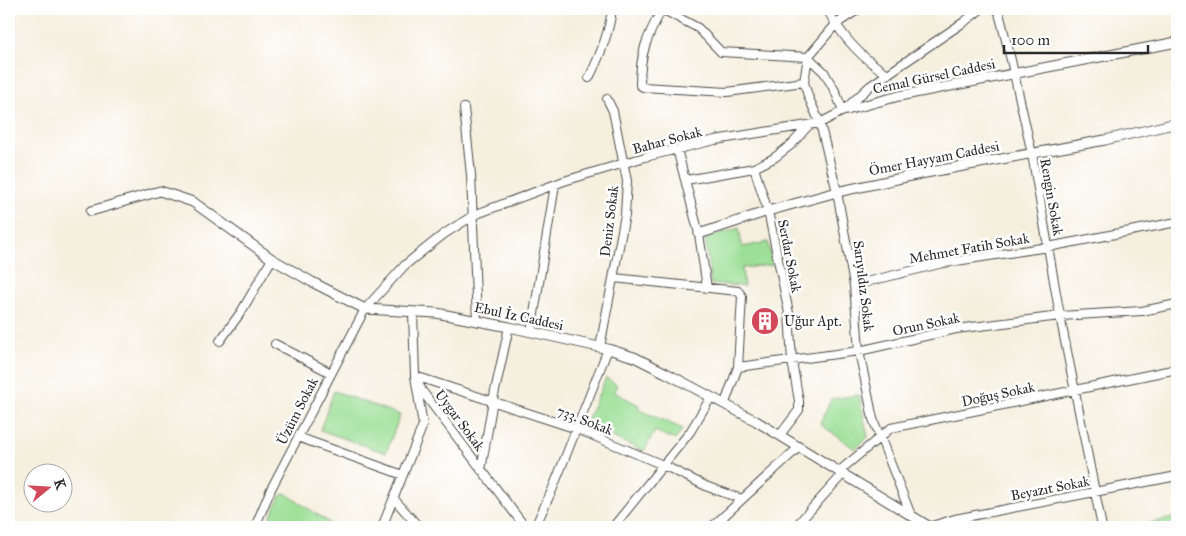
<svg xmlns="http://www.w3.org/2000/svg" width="1186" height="536" font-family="'IM FELL Great Primer',serif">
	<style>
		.green { fill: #9cdf96; stroke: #648560 }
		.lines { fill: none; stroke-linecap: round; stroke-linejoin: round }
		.minor-casing { stroke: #494846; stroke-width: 10 }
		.tertiary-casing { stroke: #494846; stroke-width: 11 }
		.minor { stroke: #fff; stroke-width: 8 }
		.tertiary { stroke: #fff; stroke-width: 9 }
		.labels { text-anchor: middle; stroke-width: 5; stroke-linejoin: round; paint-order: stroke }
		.street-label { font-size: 14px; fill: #2b2b2b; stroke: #fff }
		.poi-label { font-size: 14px; fill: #2b2b2b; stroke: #fff; text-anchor: start }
	</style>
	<rect width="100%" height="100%" fill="#fff"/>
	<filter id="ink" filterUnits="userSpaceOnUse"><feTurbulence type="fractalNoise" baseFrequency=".02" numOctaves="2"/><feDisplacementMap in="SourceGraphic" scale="10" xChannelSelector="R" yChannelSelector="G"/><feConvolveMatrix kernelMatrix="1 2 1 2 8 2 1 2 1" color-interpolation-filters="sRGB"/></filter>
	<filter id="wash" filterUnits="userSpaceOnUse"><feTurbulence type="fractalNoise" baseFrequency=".0096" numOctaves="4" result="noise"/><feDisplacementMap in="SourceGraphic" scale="20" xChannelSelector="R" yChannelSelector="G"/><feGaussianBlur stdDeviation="1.12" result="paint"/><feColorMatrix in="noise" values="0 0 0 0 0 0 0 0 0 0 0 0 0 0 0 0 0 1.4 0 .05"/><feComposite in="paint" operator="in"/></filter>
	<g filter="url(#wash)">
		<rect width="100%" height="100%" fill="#f5efde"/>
		<path class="green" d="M739 228 742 247 768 242 772 265 742 268 744 286 711 284 705 238Z
			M606 378 617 385 614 392 639 405 638 409 683 429 675 440 655 431 644 451 585 425Z
			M334 391 400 415 386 453 320 430Z
			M859 395 868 437 855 449 820 424 831 399Z
			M285 493 336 527H266L280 496Z
			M1177 517V527H1142V525Z"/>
	</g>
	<g filter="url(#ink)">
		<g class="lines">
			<defs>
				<path id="minor" d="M662 9C647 37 640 52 640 85L643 87 727 92 804 82
					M662 9 698 28 721 52 808 57 824 72 835 91 843 111
					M827 9C841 35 862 59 888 74
					M998 9 1011 60 1032 154 1060 316 1102 527
					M808 57 804 82 808 96 820 123 837 192 854 285 859 351 873 419 911 515
					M808 57 836 24 859 9
					M589 78C600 56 609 34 612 9
					M464 108 471 175 477 321
					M677 149 699 234 707 288
					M754 168 768 211 789 313 792 361 799 401V410L780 435
					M686 180 754 168 774 158 792 144 808 126
					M614 278 738 291 742 296 738 367 725 403
					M854 285 943 263 1048 247 1177 222
					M413 312 415 376 422 391 525 527
					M531 332 555 185
					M220 341 241 312 272 259
					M275 344 331 373
					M600 347 625 215 627 181 613 111 607 99
					M738 367 859 351 956 329 1060 316 1142 311 1177 304
					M298 437 403 475
					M481 470 493 400 509 327
					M838 472 891 428 1177 369
					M394 499 419 527
					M722 519 729 527
					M255 527 271 489 365 309 405 265 444 234 474 215 564 181 645 157 715 140 820 123 843 111 870 86 964 22 981 9
					M382 527 423 425 415 376 577 429 663 465 708 487 742 499
					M535 527 553 488 608 349
					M613 527 690 432 711 397
					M712 527 799 447
					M795 527 843 474
					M928 527 955 519 1177 476"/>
				<path id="tertiary" d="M843 111 899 96 1177 42
					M91 211 160 191 193 202 272 259 312 282 365 309 436 313 509 327 608 349 634 357 666 373 756 421 930 527
					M699 234 768 211 837 192 920 174 1105 140 1177 123"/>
			</defs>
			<use href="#minor" class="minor-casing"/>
			<use href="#tertiary" class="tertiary-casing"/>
			<use href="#minor" class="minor"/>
			<use href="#tertiary" class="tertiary"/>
		</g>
	</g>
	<defs>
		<symbol id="building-disc" viewBox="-11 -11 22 22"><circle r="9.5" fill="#d1495b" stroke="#fff"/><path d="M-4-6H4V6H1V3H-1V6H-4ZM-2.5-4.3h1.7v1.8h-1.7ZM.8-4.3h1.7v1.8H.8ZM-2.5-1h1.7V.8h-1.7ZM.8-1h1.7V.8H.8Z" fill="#fff"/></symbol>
	</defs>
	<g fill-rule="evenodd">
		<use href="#building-disc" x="749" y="305" width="32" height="32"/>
	</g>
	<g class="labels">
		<g class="street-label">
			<text transform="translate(934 76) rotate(-12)" y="5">Cemal Gürsel Caddesi</text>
			<text transform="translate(667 140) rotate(-15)" y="5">Bahar Sokak</text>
			<text transform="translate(934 158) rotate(-11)" y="5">Ömer Hayyam Caddesi</text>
			<text transform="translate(1052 197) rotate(80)" y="5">Rengin Sokak</text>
			<text transform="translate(609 221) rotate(-83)" y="5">Deniz Sokak</text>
			<text transform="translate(969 248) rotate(-10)" y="5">Mehmet Fatih Sokak</text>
			<text transform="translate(790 256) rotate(79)" y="5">Serdar Sokak</text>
			<text transform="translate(864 286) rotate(83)" y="5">Sarıyıldız Sokak</text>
			<text transform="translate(519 316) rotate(12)" y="5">Ebul İz Caddesi</text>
			<text transform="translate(926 324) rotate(-12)" y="5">Orun Sokak</text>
			<text transform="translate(998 394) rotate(-12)" y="5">Doğuş Sokak</text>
			<text transform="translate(297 411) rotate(-63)" y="5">Üzüm Sokak</text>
			<text transform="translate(460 420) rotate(53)" y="5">Uygar Sokak</text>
			<text transform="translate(585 420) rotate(21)" y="5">733. Sokak</text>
			<text transform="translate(1050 488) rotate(-11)" y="5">Beyazıt Sokak</text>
		</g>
		<g class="poi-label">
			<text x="784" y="326">Uğur Apt.</text>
		</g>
	</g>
	<rect width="1186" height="536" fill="none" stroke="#fff" stroke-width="30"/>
	<g transform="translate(48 488) rotate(72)"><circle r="24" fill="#ffffff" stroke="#aaaaaa"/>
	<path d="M0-4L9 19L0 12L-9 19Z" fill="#d1495b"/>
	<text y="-8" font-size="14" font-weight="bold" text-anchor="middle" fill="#2b2b2b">K</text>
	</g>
	<path d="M1004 45v8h144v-8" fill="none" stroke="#2b2b2b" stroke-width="2.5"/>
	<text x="1011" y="45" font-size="15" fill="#2b2b2b" stroke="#ffffff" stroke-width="4" paint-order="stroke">100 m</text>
</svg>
